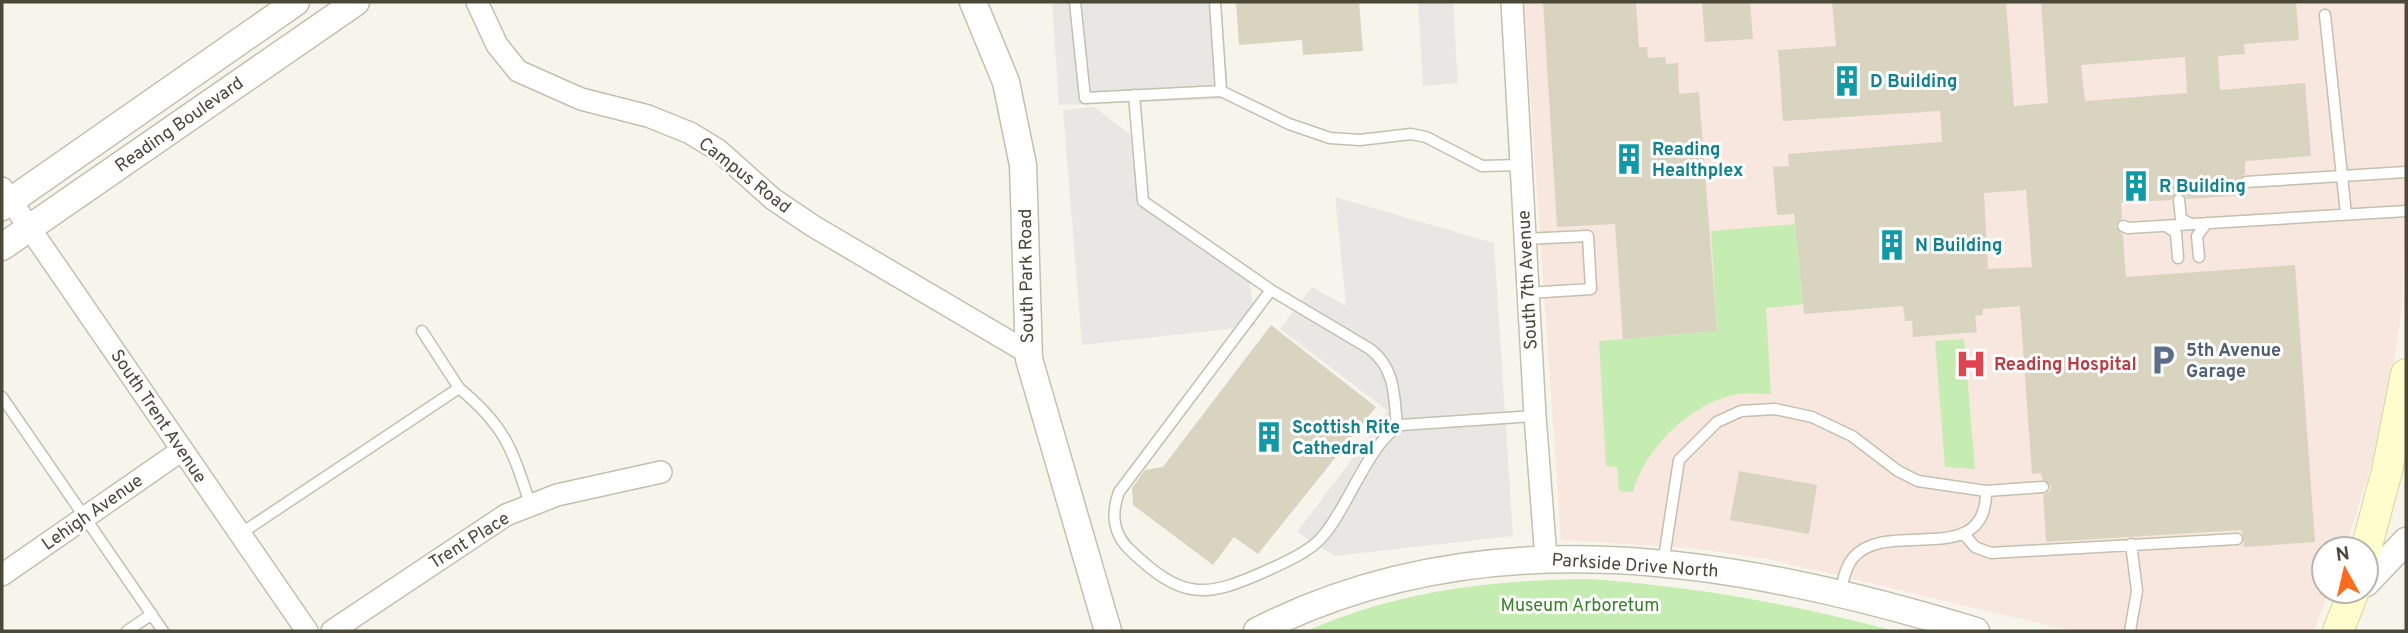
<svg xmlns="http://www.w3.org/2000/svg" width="2408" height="633" font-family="Overpass,sans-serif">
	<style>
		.medical { fill: #f7e7de }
		.green { fill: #c6edb1 }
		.parking { fill: #e8e7e3 }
		.building { fill: #d9d4bf; fill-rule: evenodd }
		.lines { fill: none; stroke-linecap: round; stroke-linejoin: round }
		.service-casing { stroke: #c3c0ad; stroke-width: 13 }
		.minor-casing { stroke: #c3c0ad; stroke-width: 24 }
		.tertiary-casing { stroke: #c3c0ad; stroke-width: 29 }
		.secondary-casing { stroke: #dad698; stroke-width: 32 }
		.service { stroke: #fff; stroke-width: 10 }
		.minor { stroke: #fff; stroke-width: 21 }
		.tertiary { stroke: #fff; stroke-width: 26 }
		.secondary { stroke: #fffdcd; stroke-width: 30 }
		.labels { text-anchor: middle; stroke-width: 6; stroke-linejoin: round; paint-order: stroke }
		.culture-label { font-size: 18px; font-weight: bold; fill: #0d838f; stroke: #fff; text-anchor: start }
		.street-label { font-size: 18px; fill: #4c4838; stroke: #fff }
		.service-label { font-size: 18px; font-weight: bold; fill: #4e5e75; stroke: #fff; text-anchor: start }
		.health-label { font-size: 18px; font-weight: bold; fill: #be3a42; stroke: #fff; text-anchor: start }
		.park-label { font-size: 18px; fill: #358425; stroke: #fff }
	</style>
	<rect width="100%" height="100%" fill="#f7f5eb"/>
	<path class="medical" d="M1524 2H2404L2406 174 2402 308 2385 421 2345 549H2324V591H2329L2314 631H2072L1768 559 1691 548 1561 540Z"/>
	<path class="green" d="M1795 224 1803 304 1766 308 1771 394C1761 394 1749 393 1739 394 1692 401 1645 448 1633 492L1619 491 1617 467 1606 466 1599 341 1717 331 1711 231Z
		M1964 339 1975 469 1945 467 1935 341Z
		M1588 579C1691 586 1794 604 1894 631H1307C1396 591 1491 580 1588 579Z"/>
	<path class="parking" d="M1052 2H1221L1229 99 1059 105Z
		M1418 2H1453L1458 83 1423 86Z
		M1094 107 1130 134 1138 189 1248 272 1256 326 1082 345 1063 110Z
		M1335 197 1494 243 1513 536 1334 556 1297 532 1388 411 1280 329 1312 287 1346 306Z"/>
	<path class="building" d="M1236 2H1359L1363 51 1303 55 1302 40 1239 45Z
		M1543 2H1636L1639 47H1647L1648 58 1665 57 1666 64 1678 63 1679 94 1699 92 1717 331 1623 339 1615 224 1557 227Z
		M1702 2H1750L1753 39 1705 42Z
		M1832 2H2006L2014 106 2048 103 2041 2H2296L2299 40 2244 44 2245 54 2218 56 2220 90 2305 83 2311 156 2245 161V174L2238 182 2246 190 2247 195 2187 199 2179 192 2171 200 2121 203 2122 218 2115 226 2123 235 2126 277 2295 265 2315 542 2244 547 2242 530 2046 542 2043 495 2050 491 2051 486 2042 479 2041 473 2032 474 2020 306 1983 309V315L1975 316 1977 332 1913 337 1912 321H1905L1903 306 1804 314 1794 214 1777 215 1773 167 1789 166 1788 154 1942 142 1940 111 1783 121 1778 50 1836 46ZM2185 57 2187 93 2085 101 2081 65ZM2026 190 2032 267 1988 269 1984 193Z
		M1271 325 1376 407 1258 554 1234 537 1213 565 1133 505 1132 488 1145 470 1163 467Z
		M1739 471 1817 485 1809 534 1730 520Z"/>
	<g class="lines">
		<defs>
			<path id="service" d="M1075 2 1085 98 1221 91 1289 124 1330 138 1360 140 1411 134 1426 137 1482 166 1520 165
				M1215 2 1221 91
				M2325 15 2346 214
				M1134 95 1143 201 1271 290 1119 492C1111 513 1113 534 1130 550 1182 600 1205 599 1268 570 1284 563 1311 551 1322 537 1347 510 1370 440 1401 425L1535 416
				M2246 182 2406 172
				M2179 200 2181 219 2191 224
				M2123 226 2128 228 2406 211
				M2166 226 2176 233 2178 258
				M1524 239 1588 236 1591 289 1528 293
				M2199 257 2197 236 2207 223
				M1271 290 1370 349C1396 369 1394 397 1397 427
				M422 331 459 388
				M2 397 163 631
				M1986 491 2043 487
				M1963 533 1975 547 1991 553 2237 539
				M240 534 459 388C506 427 512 449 530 504
				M1663 564 1679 460 1717 422 1741 411 1775 409 1812 417 1852 436 1898 471 1918 481 1986 491C1987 571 1887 517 1853 558 1845 567 1843 582 1840 593
				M127 631 152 614
				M2130 631 2137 591 2131 544"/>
			<path id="minor" d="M477 2 497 45 518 71 581 99 648 116 690 133 718 150 773 199 813 226 1027 352
				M1512 2 1535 416 1546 558
				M2 188 307 631
				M2 575 182 450
				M332 631 506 515 557 495 661 472"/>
			<path id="tertiary" d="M973 2 1006 82 1023 165 1029 359 1108 631
				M2 207 296 2
				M2 247 356 2
				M2366 583 2406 541
				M1257 631C1486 514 1740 559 1976 631"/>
			<path id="secondary" d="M2366 549 2387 471 2406 374
				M2338 631 2354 591"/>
		</defs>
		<use href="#service" class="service-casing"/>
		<use href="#minor" class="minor-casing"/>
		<use href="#tertiary" class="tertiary-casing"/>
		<use href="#secondary" class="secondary-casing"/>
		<use href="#service" class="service"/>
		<use href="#minor" class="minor"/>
		<use href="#tertiary" class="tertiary"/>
		<use href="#secondary" class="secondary"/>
	</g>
	<defs>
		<symbol id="building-bare" viewBox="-9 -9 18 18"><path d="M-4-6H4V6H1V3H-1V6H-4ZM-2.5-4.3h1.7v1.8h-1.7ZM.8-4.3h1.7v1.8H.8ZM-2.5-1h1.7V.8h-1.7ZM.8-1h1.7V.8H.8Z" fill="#0f9aa8" stroke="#fff" stroke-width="2.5" paint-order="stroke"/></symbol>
		<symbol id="parking-bare" viewBox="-9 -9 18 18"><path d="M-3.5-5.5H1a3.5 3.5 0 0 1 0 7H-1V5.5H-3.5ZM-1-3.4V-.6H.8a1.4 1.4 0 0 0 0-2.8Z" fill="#5c6f8a" stroke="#fff" stroke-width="2.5" paint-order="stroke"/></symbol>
		<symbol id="hospital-bare" viewBox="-9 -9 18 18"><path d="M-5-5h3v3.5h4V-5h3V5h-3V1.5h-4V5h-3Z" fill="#e0444e" stroke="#fff" stroke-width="2.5" paint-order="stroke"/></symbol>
	</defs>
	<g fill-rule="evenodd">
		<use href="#building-bare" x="1825" y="59" width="44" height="44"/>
		<use href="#building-bare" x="1607" y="137" width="44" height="44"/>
		<use href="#building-bare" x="2114" y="164" width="44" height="44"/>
		<use href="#building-bare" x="1870" y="223" width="44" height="44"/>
		<use href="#parking-bare" x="2141" y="338" width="44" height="44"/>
		<use href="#hospital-bare" x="1949" y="342" width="44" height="44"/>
		<use href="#building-bare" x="1247" y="415" width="44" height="44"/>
	</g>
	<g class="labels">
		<g class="culture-label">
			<text x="1870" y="87">D Building</text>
			<text x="1652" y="155">Reading<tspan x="1652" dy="21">Healthplex</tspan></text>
			<text x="2159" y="192">R Building</text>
			<text x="1915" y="251">N Building</text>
			<text x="1292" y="433">Scottish Rite<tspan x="1292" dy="21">Cathedral</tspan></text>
		</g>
		<g class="street-label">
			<text transform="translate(179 124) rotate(-35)" y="6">Reading Boulevard</text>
			<text transform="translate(745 175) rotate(38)" y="6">Campus Road</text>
			<text transform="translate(1026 276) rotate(-91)" y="6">South Park Road</text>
			<text transform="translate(1527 280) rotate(-93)" y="6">South 7th Avenue</text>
			<text transform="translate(159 416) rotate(56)" y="6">South Trent Avenue</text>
			<text transform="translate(92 512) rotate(-35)" y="6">Lehigh Avenue</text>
			<text transform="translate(469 540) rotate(-32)" y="6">Trent Place</text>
			<text transform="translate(1635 565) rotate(4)" y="6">Parkside Drive North</text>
		</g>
		<g class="service-label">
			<text x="2186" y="356">5th Avenue<tspan x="2186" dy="21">Garage</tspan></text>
		</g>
		<g class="health-label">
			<text x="1994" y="370">Reading Hospital</text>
		</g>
		<g class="park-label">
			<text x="1580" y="611">Museum Arboretum</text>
		</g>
	</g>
	<rect width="2408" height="633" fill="none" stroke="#4c4838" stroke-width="7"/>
	<g transform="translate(2345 570) rotate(352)"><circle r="33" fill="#ffffff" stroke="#b7b6af" stroke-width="2"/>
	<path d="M0-5L12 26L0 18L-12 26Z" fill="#ff6b1a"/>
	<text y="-10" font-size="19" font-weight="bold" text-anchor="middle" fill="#4c4838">N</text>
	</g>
</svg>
